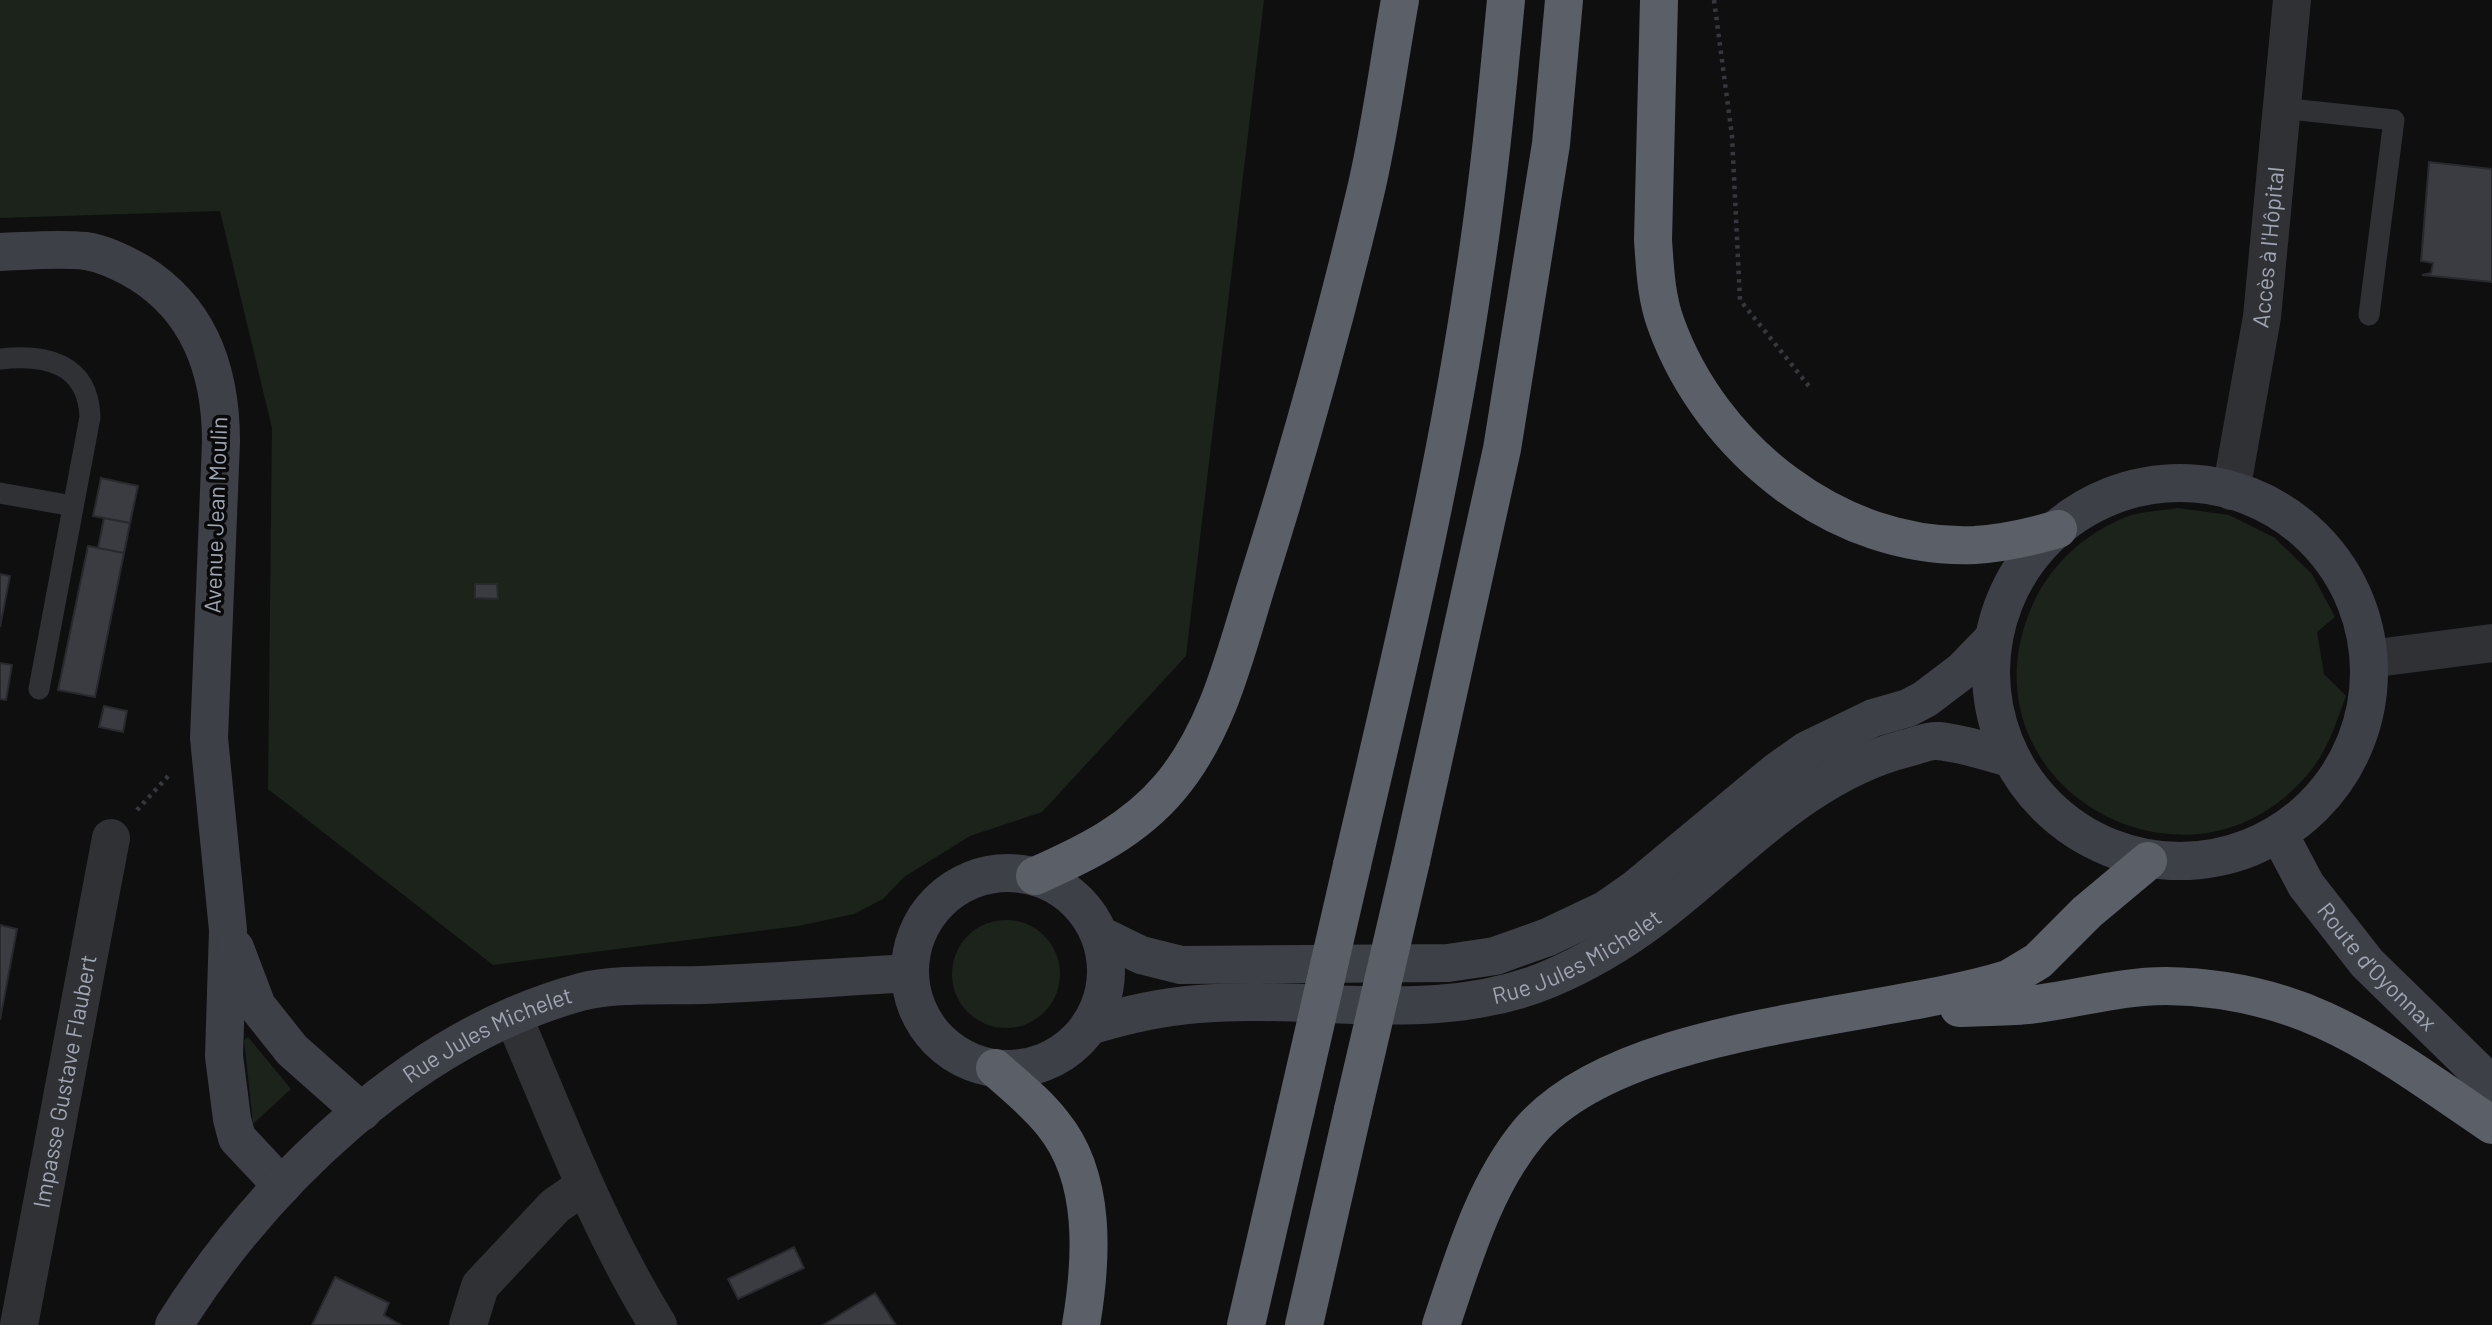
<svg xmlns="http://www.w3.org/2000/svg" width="2492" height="1325" font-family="Barlow,sans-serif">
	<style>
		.green { fill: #1b231b }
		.building { fill: #3b3c41; stroke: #28292c; stroke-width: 2 }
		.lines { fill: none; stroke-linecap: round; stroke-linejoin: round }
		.path { stroke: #35383c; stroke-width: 4.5; stroke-dasharray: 3.5 5; stroke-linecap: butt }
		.lane { stroke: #2f3135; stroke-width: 21 }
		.street { stroke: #2f3135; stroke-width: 38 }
		.secondary { stroke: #3d4046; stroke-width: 38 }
		.highway { stroke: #5b5f67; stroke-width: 38 }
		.highway-bridge { stroke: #5b5f67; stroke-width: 38 }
		.labels { text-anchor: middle; stroke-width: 7; stroke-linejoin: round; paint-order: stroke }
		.street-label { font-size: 23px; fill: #9ea6b3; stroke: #0a0a0b }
	</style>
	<rect width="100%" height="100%" fill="#0f0f10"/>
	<path class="green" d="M0 0H1264L1186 656 1042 812 970 836 904 877 883 899 854 914 798 926 493 965 268 789 272 428 220 211 0 218Z
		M2178 508 2229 515 2275 538 2312 574 2335 617 2317 632 2324 674 2346 696C2337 720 2328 749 2312 769 2192 921 1954 785 2032 606 2050 565 2084 534 2126 517 2141 511 2162 511 2178 508Z
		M952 974a54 54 0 1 1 108 0a54 54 0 1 1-108 0Z
		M248 1037 291 1089 253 1124 244 1040Z"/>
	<path class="building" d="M2429 162 2492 169V282L2422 275 2431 273 2433 263 2421 261Z
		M101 478 138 486 130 523 93 516Z
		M104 518 130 523 124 553 98 548Z
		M88 546 124 553 95 697 58 690Z
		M0 574 10 576 0 627Z
		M475 584H497L498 599 475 598Z
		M0 663 12 665 6 700 0 699Z
		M104 706 127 711 123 732 99 727Z
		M0 925 17 929 0 1020Z
		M794 1247 804 1268 738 1299 728 1279Z
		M335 1277 389 1303 384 1315 401 1325H312Z
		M875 1293 896 1325H823Z"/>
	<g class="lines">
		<path class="path" d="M1714 0 1732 136 1740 300 1812 390
			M137 810 171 773"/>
		<path class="lane" d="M2280 108 2394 120 2369 315
			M0 359C46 354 88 363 90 417L39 689
			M0 493 73 506"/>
		<g class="street">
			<path id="s1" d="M2231 491 2262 317 2292 0"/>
			<path d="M2369 659 2492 643"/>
			<path d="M513 1016C558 1121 598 1228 658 1325"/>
			<path id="s2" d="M19 1325 111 838"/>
			<path d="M468 1325 480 1286 555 1206 585 1185"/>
		</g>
		<g class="secondary">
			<path d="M0 252C28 251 57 248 86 251 105 254 123 263 140 273 201 311 221 374 221 442L209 738 228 930 224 1056 232 1119 237 1138 282 1186"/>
			<circle cx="2180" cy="672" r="189"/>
			<path id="s3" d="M2279 834 2306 885 2367 963 2492 1085"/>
			<circle cx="1008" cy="971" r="98"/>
			<path d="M1100 935 1141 955 1181 965 1448 963 1495 956 1548 937 1605 910 1635 889 1776 772 1807 750 1873 718 1908 708 1925 699 1962 671 1994 638"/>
			<path d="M235 948 257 1006 292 1050 362 1112"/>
			<path id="s4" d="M1089 1026C1125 1015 1160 1007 1198 1004 1315 994 1437 1026 1549 979 1587 963 1622 942 1654 918 1735 857 1806 773 1907 748 1916 746 1928 740 1938 741 1962 743 1987 752 2010 758"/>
			<path id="s5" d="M174 1325C264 1182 414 1037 581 992 614 983 668 986 703 985 772 982 841 977 910 973"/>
		</g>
		<path class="highway" d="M1659 0 1653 240C1655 268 1656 297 1666 324 1711 449 1838 551 1975 545 2004 543 2031 537 2058 529
			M1411 861 1502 449 1551 144 1564 0
			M1352 865C1397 672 1444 480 1473 284 1488 190 1497 95 1506 0
			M1035 876C1085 854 1134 830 1170 787 1220 728 1237 646 1260 574 1299 450 1334 324 1364 198 1380 133 1388 66 1400 0
			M1959 1008C1982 1007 2006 1007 2028 1005 2074 1000 2119 986 2166 986 2307 988 2381 1050 2492 1125
			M995 1068C1015 1086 1037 1103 1053 1124 1097 1178 1092 1260 1081 1325
			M1246 1325 1296 1109
			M1304 1325 1353 1110
			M1441 1325C1463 1260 1484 1186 1529 1132 1620 1024 1875 1020 2008 979L2038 961 2087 912 2148 861"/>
		<path class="highway-bridge" d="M1296 1109 1352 865
			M1353 1110 1411 861"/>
	</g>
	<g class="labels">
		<g class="street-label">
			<text dy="8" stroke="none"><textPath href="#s1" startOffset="247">Accès à l'Hôpital</textPath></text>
			<text transform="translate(216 515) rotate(-88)" y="8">Avenue Jean Moulin</text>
			<text dy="8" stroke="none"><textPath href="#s4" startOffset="500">Rue Jules Michelet</textPath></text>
			<text dy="8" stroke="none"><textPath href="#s3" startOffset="166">Route d'Oyonnax</textPath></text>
			<text dy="8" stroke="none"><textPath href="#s5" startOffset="434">Rue Jules Michelet</textPath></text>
			<text dy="8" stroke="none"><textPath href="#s2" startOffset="248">Impasse Gustave Flaubert</textPath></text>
		</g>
	</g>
</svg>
